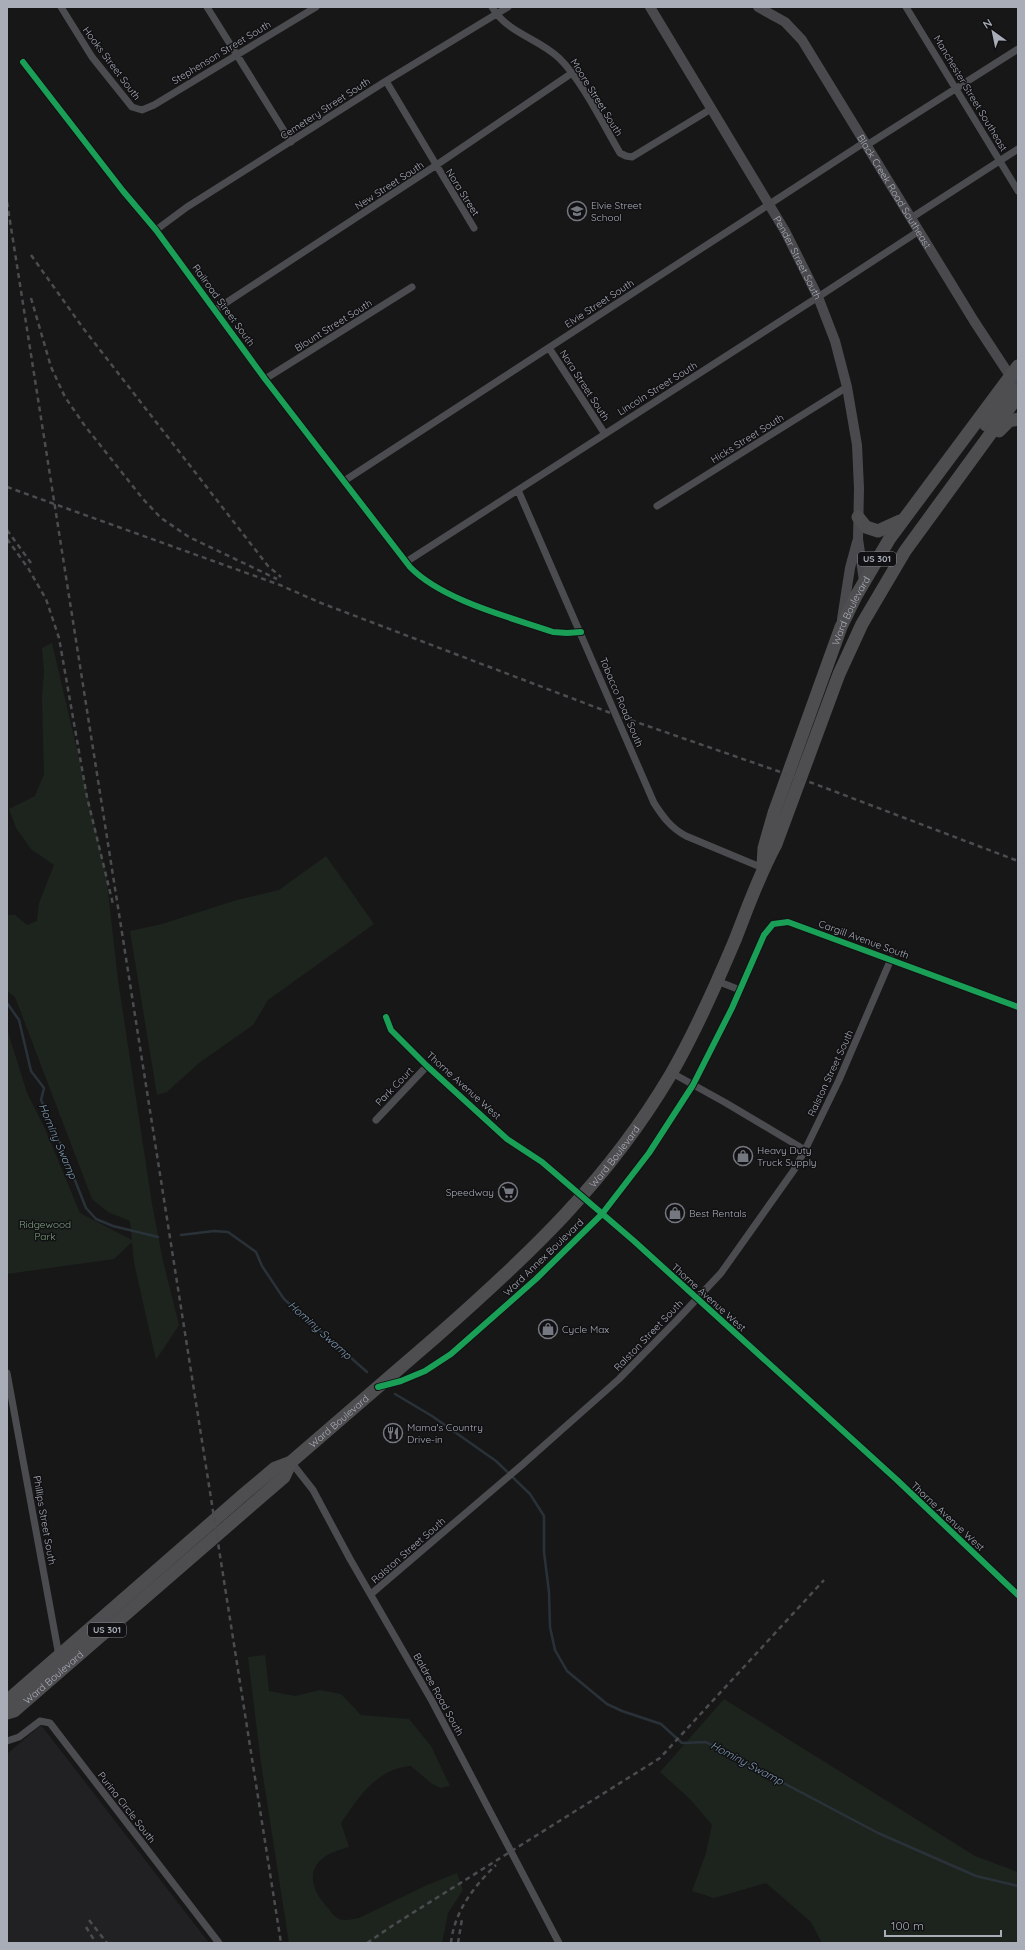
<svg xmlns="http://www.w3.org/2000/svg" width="1025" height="1950" font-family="Quicksand,sans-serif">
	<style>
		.built { fill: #212123 }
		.green { fill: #1d241e }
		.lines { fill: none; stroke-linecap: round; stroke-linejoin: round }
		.stream { stroke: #2a3239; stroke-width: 2.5 }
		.street { stroke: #4b4c50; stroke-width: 7 }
		.secondary { stroke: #4a4a4e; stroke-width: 10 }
		.highway { stroke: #4e4e51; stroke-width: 13 }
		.rail { stroke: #4b4c4f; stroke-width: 2.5; stroke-dasharray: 5 4; stroke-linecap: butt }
		.cycleway-casing { stroke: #111113; stroke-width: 8 }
		.cycleway { stroke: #1a9f57; stroke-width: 6 }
		.labels { text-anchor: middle; stroke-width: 3; stroke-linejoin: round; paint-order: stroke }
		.shield { fill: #111113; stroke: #7b7e86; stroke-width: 1 }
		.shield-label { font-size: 9px; font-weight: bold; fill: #a8adb8 }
		.street-label { font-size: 10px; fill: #a8adb8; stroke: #111113 }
		.poi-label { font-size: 10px; fill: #a8adb8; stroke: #111113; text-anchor: start }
		.park-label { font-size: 10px; fill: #7fa381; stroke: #111113 }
		.water-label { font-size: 11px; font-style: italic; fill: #7f9bb3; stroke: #111113 }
	</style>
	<rect width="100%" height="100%" fill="#171717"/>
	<path class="built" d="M41 1725 209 1943H7V1754Z"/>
	<path class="green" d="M52 643 106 874 118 980 152 1204 163 1261 179 1325 156 1360 134 1263 132 1242 114 1259 7 1274V1029L27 1093 45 1129 80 1213 132 1240 130 1221 108 1212 92 1199 15 997 7 991V915H15L27 925 37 921 39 903 54 865 31 849 16 828 9 809 35 796 44 774 42 697 44 671 42 648Z
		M326 856 374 924 268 1000 253 1025 199 1063 167 1092 157 1095 130 931 162 924 237 900 279 890Z
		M265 1655 269 1691 295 1696 320 1690 341 1694 361 1715 409 1719 431 1746 450 1786 440 1788 431 1783 411 1766C377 1768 358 1798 341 1823L349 1847C340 1850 330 1852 323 1858 304 1873 315 1895 329 1909 331 1912 334 1916 337 1918 343 1922 353 1919 359 1918L427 1885 457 1873 463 1890 448 1913 442 1943H289L261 1763 248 1657Z
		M724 1699 975 1856 1018 1872V1943H822L811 1922 766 1883 714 1898 692 1891 706 1853 712 1825 690 1799 660 1772Z"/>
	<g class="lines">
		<path class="stream" d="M7 1003 19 1020 31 1071 44 1088 41 1100 59 1140 86 1208 96 1219 113 1226 158 1237
			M181 1235 214 1231 228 1232 256 1252 262 1266 284 1299 367 1372
			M395 1394 432 1416 496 1461 530 1494 544 1516V1552L549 1592 550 1627 555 1650 567 1671 607 1704 622 1711 661 1724 682 1743 706 1742 878 1833 976 1876 1018 1886"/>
		<path class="street" d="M61 7 92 57 132 107 142 110 154 105 316 7
			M207 7 291 142
			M492 7C507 33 538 38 559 58 581 79 604 126 620 153L626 156 632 157 711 109
			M906 7 1018 191
			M23 62 123 191 156 230 265 379 410 567C442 600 509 617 553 632L567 633 581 632
			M386 81 474 228
			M867 145 1018 49
			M911 218 1018 149
			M156 230 187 207 386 81 508 7
			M215 310 435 166 572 73
			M549 348 605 434
			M265 379 412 287
			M344 481 865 142
			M518 490 654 803C663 817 671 828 686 836L763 868
			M657 506 847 387
			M406 562 818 297 919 231
			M717 981 740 990
			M386 1017 391 1030 427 1066 507 1139 542 1162 634 1241 897 1480 1018 1595
			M672 1073 726 1103 805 1150
			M376 1120 427 1066
			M7 1373 59 1656
			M384 1385 401 1381 425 1371 451 1354 536 1279 602 1214 649 1153 693 1085 732 1008 764 935 773 924 788 922 1018 1007
			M291 1462 313 1490 350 1559 432 1701 559 1943
			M371 1594 522 1465 619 1379 677 1320 721 1273 794 1170 805 1150 839 1080 891 959
			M7 1741 19 1737 40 1721 50 1723 219 1943"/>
		<g class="secondary">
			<path id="s1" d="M650 7 785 231 818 297 835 341 847 387 857 445 859 488 858 539 864 581"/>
			<path id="s2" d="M758 7 785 22 802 40 974 321 1018 388"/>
			<path d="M842 619 850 568 857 542"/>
		</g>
		<g class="highway">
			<path d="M986 425 1011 389"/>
			<path d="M999 431 1009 421 1018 419"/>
			<path d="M858 517 866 527 878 531 900 521"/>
			<path id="s3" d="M763 866 764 848 774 813 841 627 856 596 890 538 1018 366"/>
			<path id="s4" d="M7 1701 243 1495 275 1468 291 1462C340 1420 388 1378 437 1336 529 1255 608 1181 671 1074 696 1031 716 985 735 940 748 907 759 875 776 844L839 674 862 624 905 551 1018 396"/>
			<path id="s5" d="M7 1713 14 1711 284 1477 291 1462"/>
		</g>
		<path class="rail" d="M7 202 281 1943
			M31 255 83 328 268 566 281 577
			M31 298 51 367 65 397 85 426 143 499 161 518 189 537 277 579
			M7 487 280 585 321 603 616 715 815 784 1018 861
			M7 530 31 563
			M7 539 28 568 46 599 59 638 87 797 113 904
			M89 1920 107 1943
			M86 1927 96 1943
			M367 1943 395 1924 660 1758 824 1580
			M451 1943C454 1912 474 1886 496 1865
			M458 1943 462 1919"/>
		<defs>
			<path id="cycleway" d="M23 62 123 191 156 230 265 379 410 567C442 600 509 617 553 632L567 633 581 632
				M386 1017 391 1030 427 1066 507 1139 542 1162 634 1241 897 1480 1018 1595
				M378 1387 401 1381 425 1371 451 1354 536 1279 602 1214 649 1153 693 1085 732 1008 764 935 773 924 788 922 1018 1007"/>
		</defs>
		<use href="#cycleway" class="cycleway-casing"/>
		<use href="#cycleway" class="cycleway"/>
	</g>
	<defs>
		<symbol id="school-ring" viewBox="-11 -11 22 22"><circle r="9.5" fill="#111113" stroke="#757880" stroke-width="1.5"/><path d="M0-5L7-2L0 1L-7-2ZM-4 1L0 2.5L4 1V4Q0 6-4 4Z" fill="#757880"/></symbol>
		<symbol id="shop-ring" viewBox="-11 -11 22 22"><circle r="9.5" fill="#111113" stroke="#757880" stroke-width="1.5"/><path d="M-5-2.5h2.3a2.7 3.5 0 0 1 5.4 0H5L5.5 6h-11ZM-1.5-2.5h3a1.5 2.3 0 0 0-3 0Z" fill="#757880"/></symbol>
		<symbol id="supermarket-ring" viewBox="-11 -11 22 22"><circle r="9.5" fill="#111113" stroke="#757880" stroke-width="1.5"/><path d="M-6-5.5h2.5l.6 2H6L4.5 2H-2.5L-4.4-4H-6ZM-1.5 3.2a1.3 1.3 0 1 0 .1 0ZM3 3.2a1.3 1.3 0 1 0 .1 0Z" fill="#757880"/></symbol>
		<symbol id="restaurant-ring" viewBox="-11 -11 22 22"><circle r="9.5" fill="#111113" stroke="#757880" stroke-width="1.5"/><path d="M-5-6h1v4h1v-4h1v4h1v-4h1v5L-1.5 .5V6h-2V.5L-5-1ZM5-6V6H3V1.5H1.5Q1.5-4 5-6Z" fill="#757880"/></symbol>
	</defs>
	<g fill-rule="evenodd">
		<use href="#school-ring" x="566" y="200" width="22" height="22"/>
		<use href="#shop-ring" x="732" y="1145" width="22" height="22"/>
		<use href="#supermarket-ring" x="497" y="1181" width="22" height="22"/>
		<use href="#shop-ring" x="664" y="1202" width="22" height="22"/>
		<use href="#shop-ring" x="537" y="1318" width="22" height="22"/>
		<use href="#restaurant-ring" x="382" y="1422" width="22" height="22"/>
	</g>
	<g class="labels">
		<g class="shield">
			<rect x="858" y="552" width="38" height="14" rx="3"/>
			<rect x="88" y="1623" width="38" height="14" rx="3"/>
		</g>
		<g class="shield-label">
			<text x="877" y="562">US 301</text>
			<text x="107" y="1633">US 301</text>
		</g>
		<g class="street-label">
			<text transform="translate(221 52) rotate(-31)" y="4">Stephenson Street South</text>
			<text transform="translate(112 63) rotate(53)" y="4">Hooks Street South</text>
			<text transform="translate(971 93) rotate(59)" y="4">Manchester Street Southeast</text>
			<text transform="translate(597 97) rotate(58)" y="4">Moore Street South</text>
			<text transform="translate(325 108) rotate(-33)" y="4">Cemetery Street South</text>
			<text transform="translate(389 185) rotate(-33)" y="4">New Street South</text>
			<text dy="4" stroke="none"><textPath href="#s2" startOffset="233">Black Creek Road Southeast</textPath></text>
			<text transform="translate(463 192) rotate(58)" y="4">Nora Street</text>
			<text dy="4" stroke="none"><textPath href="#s1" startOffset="291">Pender Street South</textPath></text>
			<text transform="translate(599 303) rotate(-33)" y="4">Elvie Street South</text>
			<text transform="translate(224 305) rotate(54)" y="4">Railroad Street South</text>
			<text transform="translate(333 325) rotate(-32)" y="4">Blount Street South</text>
			<text transform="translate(585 385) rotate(57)" y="4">Nora Street South</text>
			<text transform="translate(657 388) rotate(-32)" y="4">Lincoln Street South</text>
			<text transform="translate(747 438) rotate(-32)" y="4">Hicks Street South</text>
			<text dy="4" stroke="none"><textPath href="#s3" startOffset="271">Ward Boulevard</textPath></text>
			<text transform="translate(622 702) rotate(67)" y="4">Tobacco Road South</text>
			<text transform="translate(864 939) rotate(20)" y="4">Cargill Avenue South</text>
			<text transform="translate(830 1073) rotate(-65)" y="4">Ralston Street South</text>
			<text transform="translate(464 1085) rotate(42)" y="4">Thorne Avenue West</text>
			<text transform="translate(394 1086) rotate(-46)" y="4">Park Court</text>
			<text dy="4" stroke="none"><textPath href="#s4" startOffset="818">Ward Boulevard</textPath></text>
			<text transform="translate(543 1257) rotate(-44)" y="4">Ward Annex Boulevard</text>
			<text transform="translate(709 1297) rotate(42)" y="4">Thorne Avenue West</text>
			<text transform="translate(648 1335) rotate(-46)" y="4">Ralston Street South</text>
			<text dy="4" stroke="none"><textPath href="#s4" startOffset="435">Ward Boulevard</textPath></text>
			<text transform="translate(948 1516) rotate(43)" y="4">Thorne Avenue West</text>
			<text transform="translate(45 1520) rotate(80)" y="4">Phillips Street South</text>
			<text transform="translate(408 1550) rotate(-41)" y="4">Ralston Street South</text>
			<text dy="4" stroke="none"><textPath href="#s5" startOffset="59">Ward Boulevard</textPath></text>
			<text transform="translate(439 1694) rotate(61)" y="4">Baldree Road South</text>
			<text transform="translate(127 1807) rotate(52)" y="4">Purina Circle South</text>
		</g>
		<g class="poi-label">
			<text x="591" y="209">Elvie Street<tspan x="591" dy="12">School</tspan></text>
			<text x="757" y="1154">Heavy Duty<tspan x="757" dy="12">Truck Supply</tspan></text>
			<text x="494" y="1196" text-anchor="end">Speedway</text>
			<text x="689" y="1217">Best Rentals</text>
			<text x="562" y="1333">Cycle Max</text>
			<text x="407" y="1431">Mama's Country<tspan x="407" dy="12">Drive-in</tspan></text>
		</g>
		<g class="park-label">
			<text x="45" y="1228">Ridgewood<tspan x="45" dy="12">Park</tspan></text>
		</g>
		<g class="water-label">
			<text transform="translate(58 1141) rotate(67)" y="4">Hominy Swamp</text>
			<text transform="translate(320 1330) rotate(42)" y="4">Hominy Swamp</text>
			<text transform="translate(747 1763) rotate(28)" y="4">Hominy Swamp</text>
		</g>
	</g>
	<rect width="1025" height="1950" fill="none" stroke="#a8adb8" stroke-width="16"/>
	<g transform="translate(993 32) rotate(327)" stroke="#111113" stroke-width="3" paint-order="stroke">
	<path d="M0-3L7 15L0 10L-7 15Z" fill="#a8adb8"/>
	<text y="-6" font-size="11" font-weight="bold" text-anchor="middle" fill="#a8adb8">N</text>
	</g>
	<path d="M885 1930v6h116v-6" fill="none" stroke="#a8adb8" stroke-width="2"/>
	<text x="891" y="1930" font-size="12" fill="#a8adb8" stroke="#111113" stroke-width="3" paint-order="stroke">100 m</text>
</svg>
